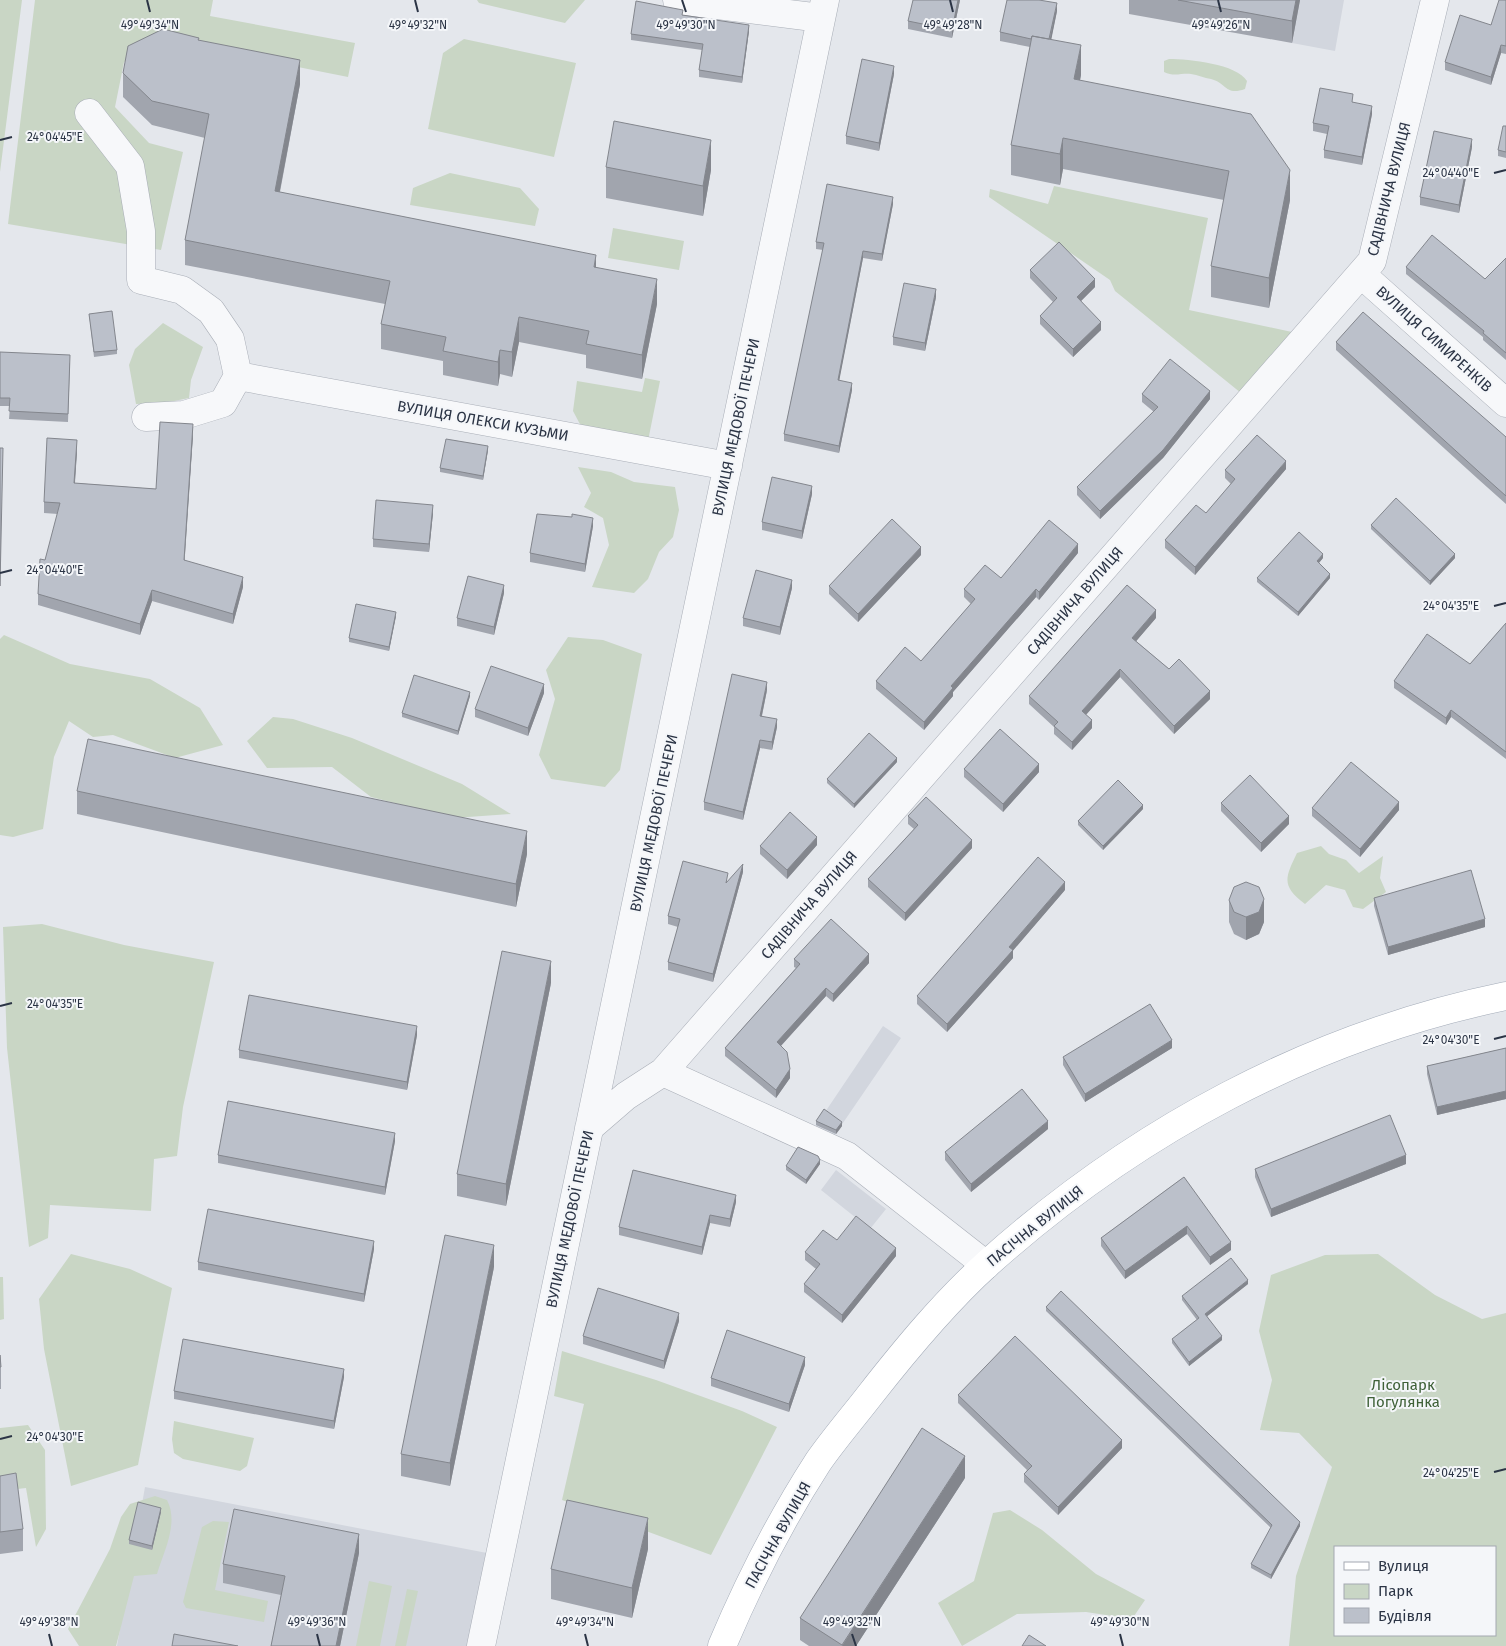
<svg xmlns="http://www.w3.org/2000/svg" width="1506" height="1646" font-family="'Fira Sans',sans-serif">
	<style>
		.built { fill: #d2d6de }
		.green { fill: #c9d6c5; fill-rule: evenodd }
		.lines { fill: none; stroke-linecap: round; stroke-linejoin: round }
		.minor-casing { stroke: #a9aeb7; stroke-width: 29 }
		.major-casing { stroke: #a3abb8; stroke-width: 29 }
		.minor { stroke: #f7f8fa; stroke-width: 28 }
		.major { stroke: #fff; stroke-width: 28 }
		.wall { fill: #a1a5ae }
		.shaded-wall { fill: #83868d }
		.building { fill: #bbc0ca; stroke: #83868d }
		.ticks { fill: none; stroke: #2b3445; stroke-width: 2 }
		.labels { text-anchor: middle; stroke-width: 4; stroke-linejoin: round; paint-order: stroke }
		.street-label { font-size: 15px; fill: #2b3445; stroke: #f4f6f9 }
		.park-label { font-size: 15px; fill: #3f6138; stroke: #f4f6f9 }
		.ticks-label { font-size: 12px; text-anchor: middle; fill: #2b3445; stroke: #f4f6f9; stroke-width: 4; stroke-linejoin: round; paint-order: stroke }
	</style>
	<rect width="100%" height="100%" fill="#e4e7ec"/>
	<path class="built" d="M1300 0H1344L1335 51 1292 43Z
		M883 1026 901 1038 832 1139 815 1127Z
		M836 1170 886 1209 870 1229 821 1190Z
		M145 1487 487 1553 471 1646H117Z"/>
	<path class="green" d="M0 0H22L0 172Z
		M35 0H213L210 16 355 43 348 77 162 40 124 62 115 107 149 143 183 152 161 250 8 224Z
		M477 0H585L565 23 479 3Z
		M464 39 576 63 554 157 428 129 443 53Z
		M1169 59C1189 59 1237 64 1247 81L1245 89C1225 96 1227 83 1211 79 1204 78 1198 75 1191 74 1181 73 1174 77 1164 72V61Z
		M450 173 520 188 539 209 535 226 410 205 413 188Z
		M1054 186 1208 218 1189 310 1292 332 1241 393 1115 291 1110 280 989 197 990 189 1048 204Z
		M613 228 684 241 679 270 608 258Z
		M163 323 203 347 191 380 189 398 164 403 136 404 129 365 135 349Z
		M645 378 660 381 648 441 582 428 573 411 577 381 642 392Z
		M578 467 611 472 634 482 675 487 679 510 673 537 659 552 648 579 634 593 592 587 609 545 603 518 584 507 591 493Z
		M4 635 70 664 150 679 200 708 223 745 175 758 113 735 93 737 69 721 54 757 43 829 13 837 0 835V639Z
		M568 637 603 640 642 654 620 770 605 787 551 779 539 755 555 699 546 670Z
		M273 717 293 719 352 738 462 784 511 814 454 818 371 797 332 767 267 768 247 741Z
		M1321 846 1329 854 1346 860 1359 873 1383 856 1380 878 1386 892 1363 909 1353 907 1345 890 1326 885 1305 904C1281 886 1285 878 1297 853Z
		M42 924 124 945 214 962 183 1107 177 1156 154 1159 151 1211 50 1205 48 1238 29 1247 7 1048 3 927Z
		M71 1254 130 1269 172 1288 138 1465 71 1486 44 1349 39 1299Z
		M1378 1254 1435 1295 1482 1319 1506 1313V1646H1289L1296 1576 1332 1467 1299 1433 1260 1430 1272 1380 1259 1331 1271 1275 1325 1255ZM1335 1547H1495V1635H1335Z
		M0 1277H3L4 1319 0 1320Z
		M562 1351 656 1380 742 1411 777 1427 711 1555 562 1500 584 1404 554 1396Z
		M174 1421 254 1438 247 1466 240 1471 183 1459 174 1453 172 1439Z
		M28 1425 45 1450 46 1529 36 1547 26 1488 0 1491V1428Z
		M155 1496 167 1500C179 1523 164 1551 157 1574L134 1576 116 1646H79L68 1629 110 1549 121 1517 130 1504Z
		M1010 1510 1042 1530 1096 1574 1145 1600 1132 1619 1086 1612 1017 1614 962 1646 938 1603 974 1581 993 1513Z
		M213 1521 229 1522 215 1590 268 1601 264 1622 186 1608 183 1602 202 1527Z
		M369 1581 392 1586 380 1646H356Z
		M407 1589 418 1591 406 1646H395Z"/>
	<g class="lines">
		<defs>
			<path id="minor" d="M677 0 821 18
				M89 113 130 166 141 231V280L182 290 211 311 230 339 238 376
				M1361 274 1506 403
				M146 417 184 415 223 403 238 376 728 466
				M663 1072 847 1156 986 1265
				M589 1128 626 1096 663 1072 1372 261 1435 0
				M481 1646 825 0"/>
			<path id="major" d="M722 1646C749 1582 780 1521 818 1462 834 1439 853 1417 870 1395 906 1349 944 1303 987 1264 1134 1132 1311 1036 1506 996"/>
		</defs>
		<use href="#minor" class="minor-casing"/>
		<use href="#major" class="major-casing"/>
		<use href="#minor" class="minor"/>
		<use href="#major" class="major"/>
	</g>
	<path class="wall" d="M960 0 952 38 908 29V21Z
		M1129 0H1300L1292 43 1129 14Z
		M1506 0V54L1501 53 1491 85 1445 70V62L1491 25Z
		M1057 11 1051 39 1081 75 1080 80 1290 200 1269 308 1211 297V266L1224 200 1063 169 1060 185 1011 175V145L1030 47 1000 41V32Z
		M683 15 749 31 742 83 699 77V70L702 50 631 40V34Z
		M199 40 300 84 280 192 596 267 657 304 642 379 586 368V355L519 342 512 377 500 374 498 386 443 375V361L381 349V324L385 304 185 265V240L205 138 152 125 123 97V73Z
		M894 74 879 151 846 144V136Z
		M1353 102 1372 114 1362 165 1324 158V150L1327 134 1313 131V123Z
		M1506 126V158L1498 156V150Z
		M1472 147 1459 213 1420 205V197Z
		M606 167 711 170 703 216 606 198Z
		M893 204 882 261 863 258 839 380 852 390 839 453 784 441V434L823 250 816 249V242Z
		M1506 258V360L1483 340V337L1406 274V267L1485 279Z
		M1030 270 1095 287 1081 301 1101 330 1073 357 1040 324V316L1053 302 1030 278Z
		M936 297 925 351 893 345V337Z
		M89 314 117 350V354L94 357Z
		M1336 342 1506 437V504L1478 479 1336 350Z
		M0 352 70 363 68 422 9 419 10 406H0Z
		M1142 394 1210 399 1163 458 1100 519 1077 495V487L1154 412 1142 402Z
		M193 435 184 560 243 587 233 624 152 601 140 635 38 605V594L45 560 58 514 44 513V502L77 451 75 483 156 489Z
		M488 450 483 480 440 472V468Z
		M1286 469 1195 575 1165 548V540L1206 513 1231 484 1225 478V470Z
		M812 494 802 539 762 530V522Z
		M433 513 429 552 373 547V539Z
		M572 517 593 526 585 572 530 562V553Z
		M1371 525 1455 558 1430 585 1371 529Z
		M1078 553 1039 600 1036 597 953 692V696L924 730 876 689V681L921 661 971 604 964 597V589Z
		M921 555 858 622 829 594V586Z
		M1323 558 1319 563 1330 578 1298 616 1257 582V578Z
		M792 588 780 635 743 626V618Z
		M504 593 494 635 457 626V618Z
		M396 616 389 651 349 642V638Z
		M1156 618 1136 641 1169 669 1210 699 1174 734 1120 677 1086 715 1092 728 1072 750 1054 734V727L1029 704V696Z
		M1506 623V759L1451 717 1446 725 1394 688V681L1470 664Z
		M767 690 762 716 777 727 772 750 760 748 743 820 704 810V802Z
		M544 693 528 736 475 717V709Z
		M470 696 458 735 402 717V713Z
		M897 762 854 808 827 783V779Z
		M964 769 1039 772 1003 812 964 777Z
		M77 791 527 854 516 907 77 814Z
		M1221 803 1289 824 1261 852 1221 811Z
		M1312 808 1399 810 1360 857 1312 816Z
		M1143 809 1103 850 1078 825V821Z
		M908 816 972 848 905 921 868 887V879L914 829 908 824Z
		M817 845 787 879 760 854V846Z
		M743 872 713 982 668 970V962L678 927 668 924V916Z
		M1065 890 1013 950V958L947 1032 917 1004V996Z
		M1374 898 1485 927 1388 955 1374 906Z
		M1229 900 1264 922 1259 934 1246 940 1234 934 1229 922Z
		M794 959 869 963 833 1002 826 996 781 1046 790 1078 776 1098 725 1056V1048L796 968 794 967Z
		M551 983 506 1206 457 1196V1174Z
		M417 1035 407 1090 239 1058V1050Z
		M1172 1048 1085 1102 1063 1065V1057Z
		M1506 1048V1099L1437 1115 1427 1074V1066Z
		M816 1121 842 1126 836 1134 816 1125Z
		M1048 1129 971 1192 945 1160V1152Z
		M395 1141 385 1195 218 1163V1155Z
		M820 1164 806 1184 786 1170V1166Z
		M1406 1164 1271 1217 1255 1177V1169Z
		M1184 1177 1231 1250 1210 1265 1187 1234 1125 1279 1101 1246V1238Z
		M736 1202 730 1227 710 1223 702 1255 619 1235V1227Z
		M837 1240 896 1256 842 1323 804 1292V1284L816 1269 805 1260V1252Z
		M374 1249 364 1302 198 1270V1262Z
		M494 1267 450 1486 401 1476V1454Z
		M1248 1284 1207 1316 1222 1340 1189 1366 1172 1343V1339L1197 1320 1182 1300V1296Z
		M1046 1307 1300 1526 1271 1579 1251 1568V1564L1271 1528 1046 1311Z
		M679 1321 664 1369 583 1344V1336Z
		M0 1355 1 1367V1389H0Z
		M805 1365 789 1412 711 1386V1378Z
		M344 1377 334 1429 174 1399V1391Z
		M958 1395 1122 1448 1058 1515 1024 1482V1474L1027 1470 958 1403Z
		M0 1476 23 1529V1551L0 1554Z
		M965 1478 856 1646H809L800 1640V1618Z
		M161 1512 152 1550 129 1544V1540Z
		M648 1549 632 1618 551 1599V1569Z
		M359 1553 340 1646H271L281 1595 223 1583V1564Z"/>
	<path class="shaded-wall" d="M958 0H960L952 38V30Z
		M1296 0H1300L1292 43V21Z
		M1057 3V11L1049 51V43Z
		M749 25V31L742 83V77Z
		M1081 45V75L1074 110V79Z
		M1501 45V53L1491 85V77Z
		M300 60V84L275 216V191Z
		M894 66V74L879 151V143Z
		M1372 106V114L1362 165V157Z
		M1063 138V169L1060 185V154Z
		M1472 139V147L1459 213V205Z
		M711 140V170L703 216V186Z
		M1290 170V200L1269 308V278Z
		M893 197V204L882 261V254Z
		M863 251V258L838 387V380Z
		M596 255V280L594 267Z
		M657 279V304L642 379V355Z
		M1095 279V287L1077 305V297Z
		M936 289V297L925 351V343Z
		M519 317V342L512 377V352Z
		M1101 322V330L1073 357V349Z
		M500 350V374L498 386V362Z
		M852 383V390L839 453V446Z
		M1210 391V399L1163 458 1100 519V511Z
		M193 424V435L184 570V560Z
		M77 440V451L74 494V483Z
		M488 446V450L483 480V476Z
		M1286 461V469L1195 575V567Z
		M812 486V494L802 539V531Z
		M433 505V513L429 552V544Z
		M593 518V526L585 572V564Z
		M1078 544V553L1039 600V592Z
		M921 547V555L858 622V614Z
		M1323 554V558L1317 565V561Z
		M1455 554V558L1430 585V581Z
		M1330 574V578L1298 616V612Z
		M243 577V587L233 624V614Z
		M792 580V588L780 635V627Z
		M504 585V593L494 635V627Z
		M1036 589V597L953 692V696L924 730V722L951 686Z
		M152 590V601L140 635V624Z
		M1156 610V618L1132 646V638Z
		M396 612V616L389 651V647Z
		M1120 669V677L1082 719V711Z
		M767 682V690L760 724V716Z
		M544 684V693L528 736V728Z
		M1210 691V699L1174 734V726Z
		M470 692V696L458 735V731Z
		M1451 710V717L1446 725V718Z
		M777 719V727L772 750V742Z
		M1092 720V728L1072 750V742Z
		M760 740V748L743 820V812Z
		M897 758V762L854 808V804Z
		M1039 764V772L1003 812V804Z
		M1399 802V810L1360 857V849Z
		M1143 805V809L1103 850V846Z
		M1289 816V824L1261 852V843Z
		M527 831V854L516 907V884Z
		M817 837V845L787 879V870Z
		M972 840V848L905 921V913Z
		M743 864V872L713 982V974Z
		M1065 882V890L1011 953 1013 950V958L947 1032V1024L1009 947Z
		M1264 899V922L1259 934 1246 940V917Z
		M1485 919V927L1388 955V947Z
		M869 954V963L833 1002V994Z
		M551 961V983L506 1206V1184Z
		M826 988V996L777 1050V1042Z
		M417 1026V1035L407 1090V1082Z
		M1172 1040V1048L1085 1102V1094Z
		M790 1069V1078L776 1098V1090Z
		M1506 1091V1099L1437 1115V1107Z
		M1048 1121V1129L971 1192V1184Z
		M842 1122V1126L836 1134V1130Z
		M395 1133V1141L385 1195V1187Z
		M1406 1155V1164L1271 1217V1209Z
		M820 1160V1164L806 1184V1180Z
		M736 1195V1202L730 1227V1219Z
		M710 1215V1223L702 1255V1247Z
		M1187 1226V1234L1125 1279V1271Z
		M374 1241V1249L364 1302V1294Z
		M1231 1242V1250L1210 1265V1257Z
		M494 1245V1267L450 1486V1463Z
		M896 1248V1256L842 1323V1315Z
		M1248 1280V1284L1205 1318V1314Z
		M679 1313V1321L664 1369V1361Z
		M1222 1336V1340L1189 1366V1362Z
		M805 1357V1365L789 1412V1404Z
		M344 1369V1377L334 1429V1421Z
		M1122 1440V1448L1058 1515V1507Z
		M965 1456V1478L856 1646H842Z
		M161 1508V1512L152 1550V1546Z
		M648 1518V1549L632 1618V1588Z
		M1300 1522V1526L1271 1579V1575Z
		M359 1534V1553L340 1646H336Z"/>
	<path class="building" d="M913 0H958L952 30 908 21Z
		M1007 0H1039L1057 3 1049 39 1032 36 1031 39 1000 32Z
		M1178 0H1296L1292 21Z
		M1499 0H1506V46L1501 45 1491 77 1445 62 1460 15 1491 25Z
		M636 1 683 10 682 15 749 25 742 77 699 70 703 44 631 34Z
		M163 29 199 38 198 40 300 60 275 191 596 255 594 267 657 279 642 355 586 344 589 331 519 317 512 352 500 350 498 362 443 351 446 337 381 324 390 281 185 240 209 114 152 101 123 73 128 46Z
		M1032 36 1081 45 1074 79 1251 114 1290 170 1269 278 1211 266 1229 171 1063 138 1060 154 1011 145Z
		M862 59 894 66 879 143 846 136Z
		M1320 88 1353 94 1352 102 1372 106 1362 157 1324 150 1329 126 1313 123Z
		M614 121 711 140 703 186 606 167Z
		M1503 126H1506V152L1498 150Z
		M1434 131 1472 139 1459 205 1420 197Z
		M827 184 893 197 882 254 863 251 838 380 852 383 839 446 784 434 824 243 816 242Z
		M1432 235 1485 279 1506 258V353L1483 333 1484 331 1406 267Z
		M1059 242 1095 279 1077 297 1101 322 1073 349 1040 316 1057 298 1030 270Z
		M904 283 936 289 925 343 893 337Z
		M112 311 117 350 94 352 89 314Z
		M1363 312 1506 437V496L1478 471 1336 342Z
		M0 352 70 355 68 414 9 411 10 398H0Z
		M1170 359 1210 391 1163 450 1100 511 1077 487 1158 407 1142 394Z
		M160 422 193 424 184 560 243 577 233 614 152 590 140 624 38 594 40 559 45 560 60 503 44 502 47 438 77 440 74 483 156 489Z
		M1257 435 1286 461 1195 567 1165 540 1196 505 1206 513 1235 479 1225 470Z
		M446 439 488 446 483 476 440 468Z
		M0 448H3L0 586Z
		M772 477 812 486 802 531 762 522Z
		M1396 498 1455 554 1430 581 1371 525Z
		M376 500 433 505 429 544 373 539Z
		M537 514 572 517V514L593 518 585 564 530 553Z
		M892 519 921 547 858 614 829 586Z
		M1049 520 1078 544 1039 592 1036 589 951 686 953 688 924 722 876 681 905 647 921 661 975 599 964 589 985 565 1001 578Z
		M1299 532 1323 554 1317 561 1330 574 1298 612 1257 578Z
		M756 570 792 580 780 627 743 618Z
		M468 576 504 585 494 627 457 618Z
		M1127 585 1156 610 1132 638 1169 669 1179 659 1210 691 1174 726 1120 669 1082 711 1092 720 1072 742 1054 726 1058 722 1029 696Z
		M356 604 396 612 389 647 349 638Z
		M1506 623V752L1451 710 1446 718 1394 681 1427 634 1470 664Z
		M491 666 544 684 528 728 475 709Z
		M732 674 767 682 760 716 777 719 772 742 760 740 743 812 704 802Z
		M414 675 470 692 458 731 402 713Z
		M1000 729 1039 764 1003 804 964 769Z
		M869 733 897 758 854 804 827 779Z
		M88 739 527 831 516 884 77 791Z
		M1351 762 1399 802 1360 849 1312 808Z
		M1250 775 1289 816 1261 843 1221 803Z
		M1118 780 1143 805 1103 846 1078 821Z
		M926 797 972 840 905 913 868 879 918 825 908 816Z
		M790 812 817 837 787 870 760 846Z
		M1038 857 1065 882 1009 947 1013 950 947 1024 917 996Z
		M683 861 728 873 726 883 743 864 713 974 668 962 680 919 668 916Z
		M1471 870 1485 919 1388 947 1374 898Z
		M1246 882 1259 887 1264 899 1259 912 1246 917 1234 912 1229 900 1234 887Z
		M831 919 869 954 833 994 826 988 777 1042 787 1052 790 1069 776 1090 725 1048 800 964 794 959Z
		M502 951 551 961 506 1184 457 1174Z
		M249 995 417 1026 407 1082 239 1050Z
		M1150 1004 1172 1040 1085 1094 1063 1057Z
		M1506 1048V1091L1437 1107 1427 1066Z
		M1022 1089 1048 1121 971 1184 945 1152Z
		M228 1101 395 1133 385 1187 218 1155Z
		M824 1109 842 1122 836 1130 816 1121Z
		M1390 1115 1406 1155 1271 1209 1255 1169Z
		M798 1147 818 1156 820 1160 806 1180 786 1166Z
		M633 1170 736 1195 730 1219 710 1215 702 1247 619 1227Z
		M1184 1177 1231 1242 1210 1257 1187 1226 1125 1271 1101 1238Z
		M208 1209 374 1241 364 1294 198 1262Z
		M856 1216 896 1248 842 1315 804 1284 820 1264 805 1252 823 1230 837 1240Z
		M445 1235 494 1245 450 1463 401 1454Z
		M1231 1258 1248 1280 1205 1314 1222 1336 1189 1362 1172 1339 1199 1318 1182 1296Z
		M598 1288 679 1313 664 1361 583 1336Z
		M1061 1291 1300 1522 1271 1575 1251 1564 1272 1525 1046 1307Z
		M727 1330 805 1357 789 1404 711 1378Z
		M1015 1336 1122 1440 1058 1507 1024 1474 1032 1466 958 1395Z
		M183 1339 344 1369 334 1421 174 1391Z
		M0 1355 1 1367H0Z
		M922 1428 965 1456 842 1645 800 1618Z
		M16 1473 23 1529 0 1532V1476Z
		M567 1500 648 1518 632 1588 551 1569Z
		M138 1502 161 1508 152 1546 129 1540Z
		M234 1509 359 1534 336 1646H271L285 1576 223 1564Z
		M174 1634 238 1646H172Z
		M1029 1635 1046 1646H1022Z"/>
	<path class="ticks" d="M147 0 150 12M415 0 418 12M682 0 686 12M950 0 953 12M1218 0 1221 12M0 140 12 137M1494 173 1506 170M0 573 12 570M1494 606 1506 603M0 1006 12 1003M1494 1039 1506 1036M0 1439 12 1436M1494 1472 1506 1469M49 1634 52 1646M317 1634 320 1646M585 1634 588 1646M852 1634 856 1646M1120 1634 1123 1646"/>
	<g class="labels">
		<g class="street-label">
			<text transform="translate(1389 189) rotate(-76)" y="5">САДІВНИЧА ВУЛИЦЯ</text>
			<text transform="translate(1434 339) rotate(42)" y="5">ВУЛИЦЯ СИМИРЕНКІВ</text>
			<text transform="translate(483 421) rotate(10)" y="5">ВУЛИЦЯ ОЛЕКСИ КУЗЬМИ</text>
			<text transform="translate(736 427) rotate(-78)" y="5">ВУЛИЦЯ МЕДОВОЇ ПЕЧЕРИ</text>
			<text transform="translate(1075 601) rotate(-49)" y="5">САДІВНИЧА ВУЛИЦЯ</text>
			<text transform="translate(654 823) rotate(-78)" y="5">ВУЛИЦЯ МЕДОВОЇ ПЕЧЕРИ</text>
			<text transform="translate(809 905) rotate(-49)" y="5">САДІВНИЧА ВУЛИЦЯ</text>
			<text transform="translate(570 1219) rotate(-78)" y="5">ВУЛИЦЯ МЕДОВОЇ ПЕЧЕРИ</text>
			<text transform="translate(1035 1226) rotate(-39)" y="5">ПАСІЧНА ВУЛИЦЯ</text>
			<text transform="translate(778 1535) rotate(-61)" y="5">ПАСІЧНА ВУЛИЦЯ</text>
		</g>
		<g class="park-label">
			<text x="1403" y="1390">Лісопарк<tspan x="1403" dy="17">Погулянка</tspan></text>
		</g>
	</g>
	<g class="ticks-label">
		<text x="150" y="29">49°49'34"N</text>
		<text x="418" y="29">49°49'32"N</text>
		<text x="686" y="29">49°49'30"N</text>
		<text x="953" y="29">49°49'28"N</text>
		<text x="1221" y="29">49°49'26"N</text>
		<text x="55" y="141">24°04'45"E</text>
		<text x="1451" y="177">24°04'40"E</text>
		<text x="55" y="574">24°04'40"E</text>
		<text x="1451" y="610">24°04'35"E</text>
		<text x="55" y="1008">24°04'35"E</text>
		<text x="1451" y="1044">24°04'30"E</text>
		<text x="55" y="1441">24°04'30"E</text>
		<text x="1451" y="1477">24°04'25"E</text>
		<text x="49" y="1626">49°49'38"N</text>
		<text x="317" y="1626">49°49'36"N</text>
		<text x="585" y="1626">49°49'34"N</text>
		<text x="852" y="1626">49°49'32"N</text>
		<text x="1120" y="1626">49°49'30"N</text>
	</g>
	<rect x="1334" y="1546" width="162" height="90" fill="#f4f6f9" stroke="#a4a8b1"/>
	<rect x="1344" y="1562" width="25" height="8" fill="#ffffff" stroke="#a4a8b1"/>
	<text x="1378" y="1571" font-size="15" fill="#2b3445">Вулиця</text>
	<rect x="1344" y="1584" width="25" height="15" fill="#c9d6c5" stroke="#a4a8b1"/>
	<text x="1378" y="1596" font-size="15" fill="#2b3445">Парк</text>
	<rect x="1344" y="1608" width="25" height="15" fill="#bbc0ca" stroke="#a4a8b1"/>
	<text x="1378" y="1621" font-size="15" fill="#2b3445">Будівля</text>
</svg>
